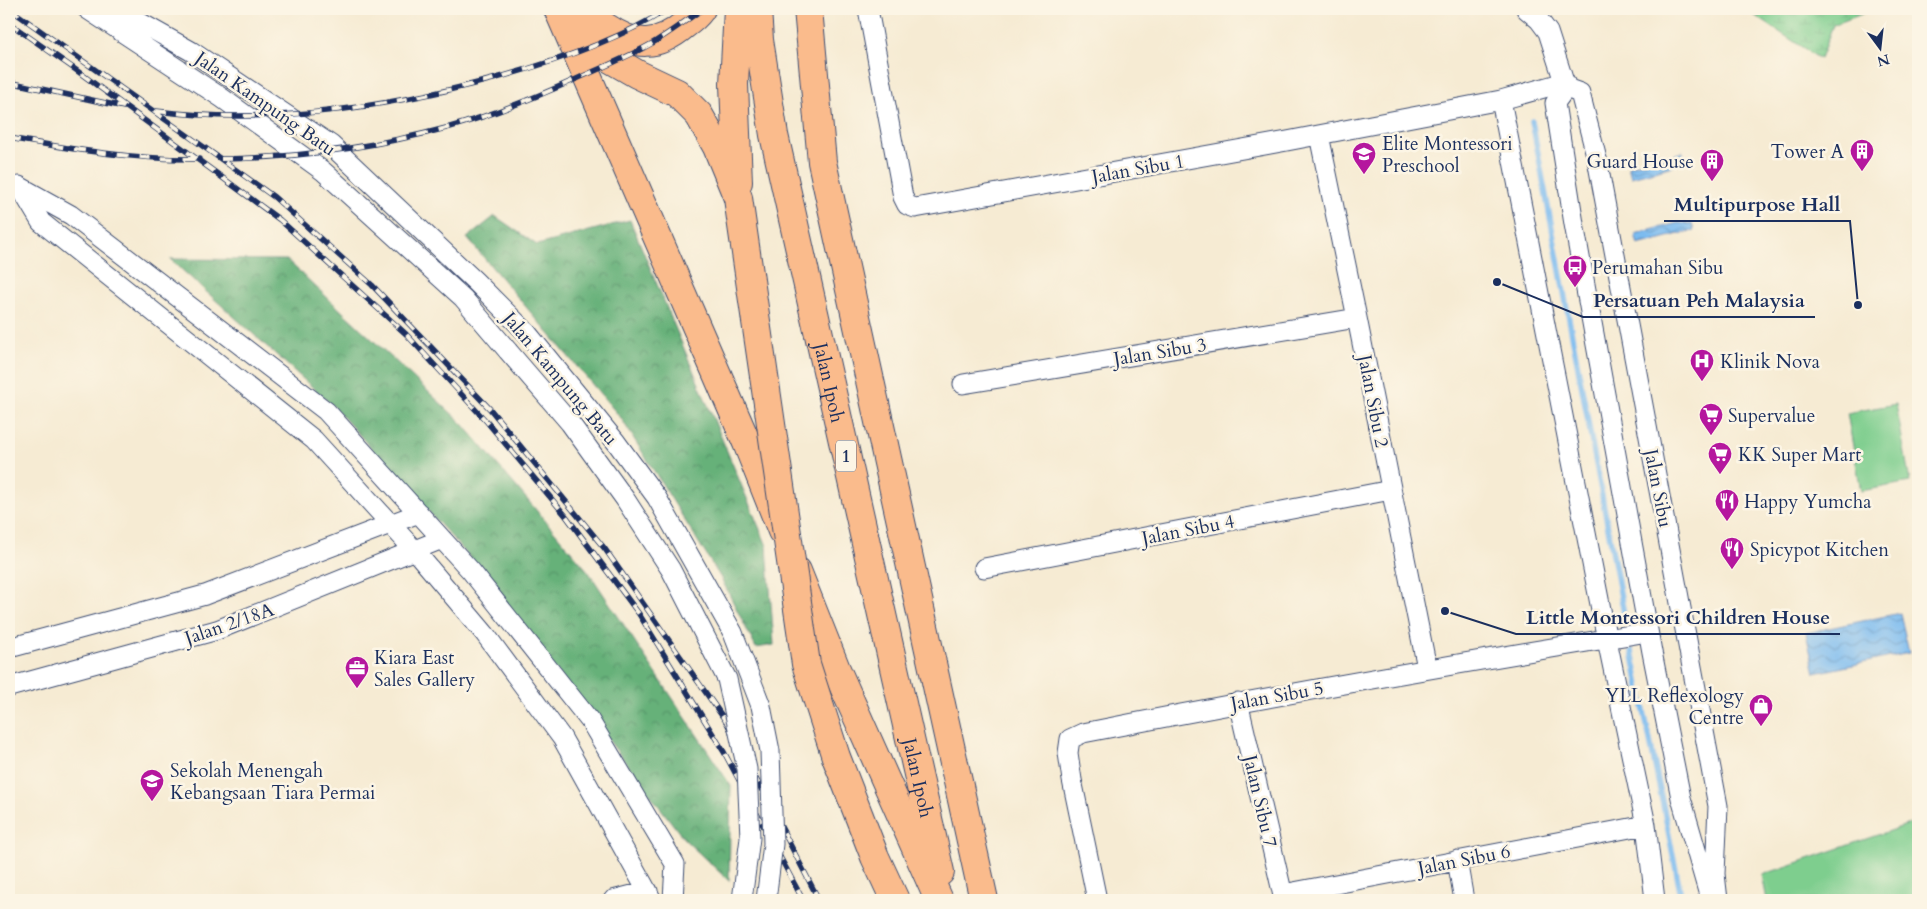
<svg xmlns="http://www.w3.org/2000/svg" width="1927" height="909" font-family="Cardo,serif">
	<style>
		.grass { fill: #7ece8e; stroke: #4c7e76 }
		.forest { fill: url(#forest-crowns); stroke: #40706c }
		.wetland { fill: url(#wetland-marsh); stroke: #4c7e76 }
		.water { fill: url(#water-waves); stroke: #4b75a7 }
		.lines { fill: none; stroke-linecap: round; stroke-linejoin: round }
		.stream { stroke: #7bbbf0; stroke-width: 5.5 }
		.minor-casing { stroke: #3c4b70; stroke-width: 21 }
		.highway-casing { stroke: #3c4b70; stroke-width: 30 }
		.minor { stroke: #fff; stroke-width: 19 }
		.highway { stroke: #fabb8c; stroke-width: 28 }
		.rail-casing { stroke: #1b2f5e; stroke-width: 5.5 }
		.rail { stroke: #fcf5e5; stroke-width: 4; stroke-dasharray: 11; stroke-linecap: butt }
		.minor-bridge-casing { stroke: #3c4b70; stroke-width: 21; stroke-linecap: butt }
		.highway-bridge-casing { stroke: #3c4b70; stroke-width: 30; stroke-linecap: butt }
		.minor-bridge { stroke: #fff; stroke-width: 19 }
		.highway-bridge { stroke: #fabb8c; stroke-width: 28 }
		.labels { text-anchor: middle; stroke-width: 5; stroke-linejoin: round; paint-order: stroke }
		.shield { fill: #fcf5e5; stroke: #5e6a86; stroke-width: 1 }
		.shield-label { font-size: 18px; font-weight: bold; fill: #1b2f5e }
		.street-label { font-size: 19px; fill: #1b2f5e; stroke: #fcf5e5 }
		.poi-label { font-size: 19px; fill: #1b2f5e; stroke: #fcf5e5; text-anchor: start }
		.leader { fill: none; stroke: #1b2f5e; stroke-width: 2 }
		.callout-dot { fill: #1b2f5e; stroke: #fcf5e5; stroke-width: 2 }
		.callout-label { font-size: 20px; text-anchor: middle; font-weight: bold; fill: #1b2f5e; stroke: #fcf5e5; stroke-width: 5; stroke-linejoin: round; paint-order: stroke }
	</style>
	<defs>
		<pattern id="forest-crowns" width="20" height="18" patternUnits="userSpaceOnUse" patternTransform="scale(1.25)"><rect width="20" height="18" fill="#66b179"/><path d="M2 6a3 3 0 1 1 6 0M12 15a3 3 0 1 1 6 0" fill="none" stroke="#539066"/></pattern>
		<pattern id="wetland-marsh" width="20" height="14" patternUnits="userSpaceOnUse" patternTransform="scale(1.25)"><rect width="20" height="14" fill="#7ece8e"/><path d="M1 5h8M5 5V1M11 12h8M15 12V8" fill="none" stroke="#6cb17d"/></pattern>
		<pattern id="water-waves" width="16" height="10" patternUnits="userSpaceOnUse" patternTransform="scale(1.25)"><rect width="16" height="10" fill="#7bbbf0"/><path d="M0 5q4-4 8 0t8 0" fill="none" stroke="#6498c6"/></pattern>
	</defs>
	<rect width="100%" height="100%" fill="#fcf5e5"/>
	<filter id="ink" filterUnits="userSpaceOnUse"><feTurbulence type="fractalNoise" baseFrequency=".02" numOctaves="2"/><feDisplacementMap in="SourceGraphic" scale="10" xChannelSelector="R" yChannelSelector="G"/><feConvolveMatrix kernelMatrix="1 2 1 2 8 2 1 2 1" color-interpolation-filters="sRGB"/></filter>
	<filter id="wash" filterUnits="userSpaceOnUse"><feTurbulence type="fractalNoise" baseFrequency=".0096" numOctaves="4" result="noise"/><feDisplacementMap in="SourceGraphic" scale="20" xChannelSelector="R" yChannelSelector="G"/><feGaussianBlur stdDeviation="1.12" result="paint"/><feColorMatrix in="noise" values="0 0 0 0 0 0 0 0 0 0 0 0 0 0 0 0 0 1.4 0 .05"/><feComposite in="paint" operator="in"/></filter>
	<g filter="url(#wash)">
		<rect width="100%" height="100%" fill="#f6ebd3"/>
		<path class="grass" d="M1896 404 1910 482 1861 491 1847 413Z
			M1918 821V900H1767L1762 875Z"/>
		<path class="forest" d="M495 216 537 245 630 220 767 546 774 645 756 648 722 580 621 418 467 238Z
			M170 259 287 260 463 424 588 571 731 786 729 881 684 839 465 552 333 406Z"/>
		<path class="wetland" d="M1745 9H1875L1833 25 1820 59Z"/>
		<path class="water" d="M1683 152 1684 157 1673 166 1631 177 1628 166Z
			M1678 223 1692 224 1694 230 1638 245 1635 234Z
			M1900 613 1909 653 1815 673 1806 633Z"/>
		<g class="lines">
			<path class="stream" d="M1532 121 1625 619
				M1632 651 1682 900"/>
		</g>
	</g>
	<g filter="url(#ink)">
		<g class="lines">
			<defs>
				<path id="minor" d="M87 9 222 98 323 171 463 298 508 351
					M116 9 191 51 331 145 476 282 528 334
					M868 9 903 197 907 205 915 208 1287 141 1501 100 1565 82
					M1526 9 1539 20 1548 32 1566 88
					M1566 88 1580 93 1597 159 1718 806 1715 874 1718 900
					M1566 88 1555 103 1574 224 1652 652 1681 798 1709 895
					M1501 100 1607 640 1646 825 1655 900
					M1319 135 1357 318 1427 668
					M19 186 71 215 326 411 471 571 590 721 675 864 673 900
					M20 187 41 222 314 440 415 551 485 634 562 738 652 900
					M963 384 1357 318
					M984 568 1391 490
					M9 648 205 595 419 513
					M9 687 217 630 442 539
					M1238 702 1284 900
					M1457 860 1464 900
					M1283 894 1646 825
					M613 900 648 891
					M1097 900 1072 780 1068 753 1070 739 1083 733C1271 696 1459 663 1648 632"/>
				<g id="highway">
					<path d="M558 9 747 443 782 531"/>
					<path d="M583 9C590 17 598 22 607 28 635 47 658 47 684 25 691 20 696 16 701 9"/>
					<path id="s1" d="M757 9 759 40 774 135 940 872"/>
					<path d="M808 9 822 162 984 900"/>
					<path d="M571 25 585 44 637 74 677 93 699 115 717 147 738 198"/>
					<path d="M738 182 734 84 738 9"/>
					<path d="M797 571 836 669 939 900"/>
				</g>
			</defs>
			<use href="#minor" class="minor-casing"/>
			<use href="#highway" class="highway-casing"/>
			<use href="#minor" class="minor"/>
			<use href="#highway" class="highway"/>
			<defs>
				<path id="rail" d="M10 9 274 197 372 285 490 409 605 549 727 723 819 900
					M9 23 76 70 280 220 406 334 487 422 566 516 639 614 724 752 803 900
					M9 82 124 107
					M156 111C270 125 383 108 493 79 551 63 617 41 668 9
					M9 138C71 149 135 160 199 159
					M221 159C298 158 375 147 450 127 492 115 534 98 574 80 601 68 631 56 656 41 672 31 688 19 703 9"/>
			</defs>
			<use href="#rail" class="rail-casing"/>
			<use href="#rail" class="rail"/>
			<defs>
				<path id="minor-bridge" d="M528 334 616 442 657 498 733 633 761 706 770 751 773 844 766 900
					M508 351 570 423 625 499 671 570 727 679 747 769 750 838 742 900"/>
				<path id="highway-bridge" d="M738 198 806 664 836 757 875 857 895 900"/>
			</defs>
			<use href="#minor-bridge" class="minor-bridge-casing"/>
			<use href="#highway-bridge" class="highway-bridge-casing"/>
			<use href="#minor-bridge" class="minor-bridge"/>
			<use href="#highway-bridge" class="highway-bridge"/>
		</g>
	</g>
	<defs>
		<symbol id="building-pin" viewBox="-11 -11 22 30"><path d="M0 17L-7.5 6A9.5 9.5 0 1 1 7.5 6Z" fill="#b5179e" stroke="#fcf5e5"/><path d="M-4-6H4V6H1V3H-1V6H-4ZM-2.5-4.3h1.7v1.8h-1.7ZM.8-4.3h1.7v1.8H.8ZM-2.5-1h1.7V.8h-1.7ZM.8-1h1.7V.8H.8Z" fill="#fff"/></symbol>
		<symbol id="school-pin" viewBox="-11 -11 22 30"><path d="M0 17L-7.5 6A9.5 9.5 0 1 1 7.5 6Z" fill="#b5179e" stroke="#fcf5e5"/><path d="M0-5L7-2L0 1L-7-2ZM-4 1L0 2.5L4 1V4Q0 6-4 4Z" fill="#fff"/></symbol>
		<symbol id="bus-pin" viewBox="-11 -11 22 30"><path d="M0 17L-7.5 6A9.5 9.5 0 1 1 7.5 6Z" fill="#b5179e" stroke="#fcf5e5"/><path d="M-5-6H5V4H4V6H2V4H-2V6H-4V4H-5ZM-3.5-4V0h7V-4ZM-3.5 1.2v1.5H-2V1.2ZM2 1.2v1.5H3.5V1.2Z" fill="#fff"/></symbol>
		<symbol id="hospital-pin" viewBox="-11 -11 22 30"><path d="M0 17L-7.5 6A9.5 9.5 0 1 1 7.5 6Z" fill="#b5179e" stroke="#fcf5e5"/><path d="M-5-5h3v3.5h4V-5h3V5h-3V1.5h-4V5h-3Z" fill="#fff"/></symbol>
		<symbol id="supermarket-pin" viewBox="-11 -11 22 30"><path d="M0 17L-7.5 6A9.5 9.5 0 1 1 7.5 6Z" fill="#b5179e" stroke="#fcf5e5"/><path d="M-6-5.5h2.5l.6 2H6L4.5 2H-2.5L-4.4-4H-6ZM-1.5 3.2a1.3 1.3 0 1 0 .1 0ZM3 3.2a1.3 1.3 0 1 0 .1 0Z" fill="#fff"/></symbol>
		<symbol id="restaurant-pin" viewBox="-11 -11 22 30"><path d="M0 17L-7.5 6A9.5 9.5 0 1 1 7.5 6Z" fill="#b5179e" stroke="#fcf5e5"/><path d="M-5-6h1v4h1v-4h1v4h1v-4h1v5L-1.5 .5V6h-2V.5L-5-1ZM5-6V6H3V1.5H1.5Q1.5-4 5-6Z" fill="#fff"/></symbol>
		<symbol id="office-pin" viewBox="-11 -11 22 30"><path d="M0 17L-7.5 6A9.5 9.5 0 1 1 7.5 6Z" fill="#b5179e" stroke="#fcf5e5"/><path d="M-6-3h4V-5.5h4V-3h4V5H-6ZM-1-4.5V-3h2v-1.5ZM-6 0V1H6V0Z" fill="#fff"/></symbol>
		<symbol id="shop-pin" viewBox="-11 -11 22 30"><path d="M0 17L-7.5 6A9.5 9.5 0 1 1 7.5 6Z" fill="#b5179e" stroke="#fcf5e5"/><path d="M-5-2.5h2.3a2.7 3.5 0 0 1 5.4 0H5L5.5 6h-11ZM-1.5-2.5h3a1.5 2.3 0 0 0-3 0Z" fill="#fff"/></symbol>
	</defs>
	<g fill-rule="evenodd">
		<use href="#building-pin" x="1848" y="137" width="28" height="38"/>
		<use href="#school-pin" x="1350" y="140" width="28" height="38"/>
		<use href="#building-pin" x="1698" y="147" width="28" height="38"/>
		<use href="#bus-pin" x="1561" y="253" width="28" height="38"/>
		<use href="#hospital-pin" x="1688" y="347" width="28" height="38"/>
		<use href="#supermarket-pin" x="1697" y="401" width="28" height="38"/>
		<use href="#supermarket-pin" x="1706" y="440" width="28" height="38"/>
		<use href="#restaurant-pin" x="1713" y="487" width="28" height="38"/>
		<use href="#restaurant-pin" x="1718" y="535" width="28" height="38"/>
		<use href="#office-pin" x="343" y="654" width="28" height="38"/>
		<use href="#shop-pin" x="1747" y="692" width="28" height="38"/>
		<use href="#school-pin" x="138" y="767" width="28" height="38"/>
	</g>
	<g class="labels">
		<rect class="shield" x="836" y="440.5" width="20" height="31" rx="4"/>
		<g class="shield-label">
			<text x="846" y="462">1</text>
		</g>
		<g class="street-label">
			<text transform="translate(266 103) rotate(35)" y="7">Jalan Kampung Batu</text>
			<text transform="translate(1138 168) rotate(-10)" y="7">Jalan Sibu 1</text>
			<text transform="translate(1160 351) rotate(-9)" y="7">Jalan Sibu 3</text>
			<text transform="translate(561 378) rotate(50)" y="7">Jalan Kampung Batu</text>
			<text dy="7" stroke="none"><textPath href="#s1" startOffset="381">Jalan Ipoh</textPath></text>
			<text transform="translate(1374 401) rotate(79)" y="7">Jalan Sibu 2</text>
			<text transform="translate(1659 488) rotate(79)" y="7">Jalan Sibu</text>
			<text transform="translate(1188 529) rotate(-11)" y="7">Jalan Sibu 4</text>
			<text transform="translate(229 623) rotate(-19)" y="7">Jalan 2/18A</text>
			<text transform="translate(1277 695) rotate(-10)" y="7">Jalan Sibu 5</text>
			<text dy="7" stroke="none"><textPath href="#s1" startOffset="786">Jalan Ipoh</textPath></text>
			<text transform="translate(1261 801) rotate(77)" y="7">Jalan Sibu 7</text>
			<text transform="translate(1464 859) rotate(-11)" y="7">Jalan Sibu 6</text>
		</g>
		<g class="poi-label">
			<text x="1382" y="150">Elite Montessori<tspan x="1382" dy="22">Preschool</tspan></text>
			<text x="1844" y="158" text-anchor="end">Tower A</text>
			<text x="1694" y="168" text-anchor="end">Guard House</text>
			<text x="1592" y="274">Perumahan Sibu</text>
			<text x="1720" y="368">Klinik Nova</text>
			<text x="1728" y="422">Supervalue</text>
			<text x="1738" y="461">KK Super Mart</text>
			<text x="1744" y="508">Happy Yumcha</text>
			<text x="1750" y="556">Spicypot Kitchen</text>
			<text x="374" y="664">Kiara East<tspan x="374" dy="22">Sales Gallery</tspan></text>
			<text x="1744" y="702" text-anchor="end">YLL Reflexology<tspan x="1744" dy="22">Centre</tspan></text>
			<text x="170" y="777">Sekolah Menengah<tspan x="170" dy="22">Kebangsaan Tiara Permai</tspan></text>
		</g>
	</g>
	<path class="leader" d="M1858 305L1850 221H1664M1497 282L1583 317H1815M1445 611L1516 634H1840"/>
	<g class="callout-dot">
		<circle cx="1858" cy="305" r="5"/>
		<circle cx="1497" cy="282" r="5"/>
		<circle cx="1445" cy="611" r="5"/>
	</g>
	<g class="callout-label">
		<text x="1757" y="211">Multipurpose Hall</text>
		<text x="1699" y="307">Persatuan Peh Malaysia</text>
		<text x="1678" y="624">Little Montessori Children House</text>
	</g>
	<rect width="1927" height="909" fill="none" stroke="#fcf5e5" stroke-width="30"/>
	<g transform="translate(1880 48) rotate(165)" stroke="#fcf5e5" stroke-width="4" paint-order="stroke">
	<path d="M0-4L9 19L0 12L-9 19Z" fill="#1b2f5e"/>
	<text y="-8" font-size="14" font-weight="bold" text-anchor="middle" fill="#1b2f5e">N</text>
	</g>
</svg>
